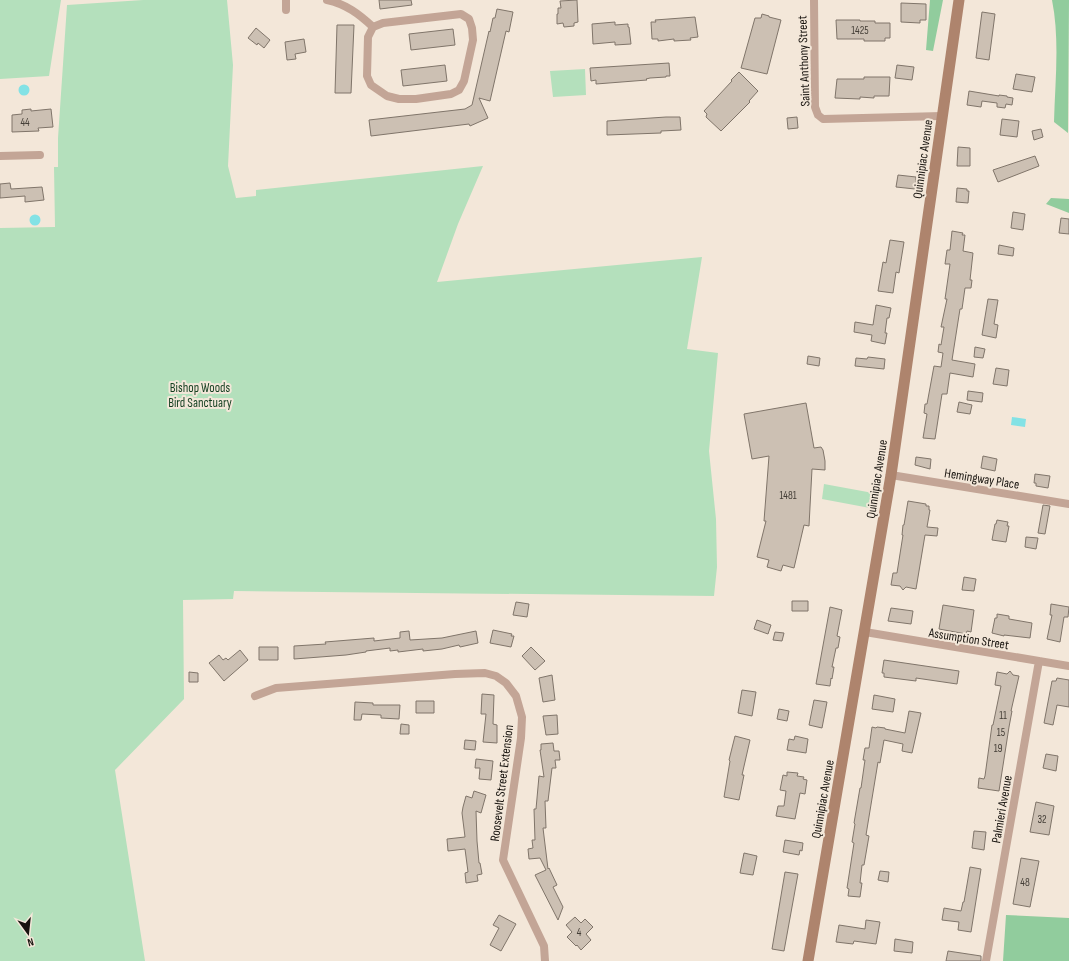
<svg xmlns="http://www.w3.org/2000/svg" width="1069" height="961" font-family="'Sofia Sans Condensed',sans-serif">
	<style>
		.green { fill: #b4e0bc }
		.forest { fill: #91cc9d }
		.water { fill: #83e2e5 }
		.building { fill: #ccc0b3; stroke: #80756a }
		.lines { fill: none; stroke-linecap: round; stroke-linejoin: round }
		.street { stroke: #c3a596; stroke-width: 8 }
		.secondary { stroke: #ae846d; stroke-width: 11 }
		.labels { text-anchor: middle; stroke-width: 4; stroke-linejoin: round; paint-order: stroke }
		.number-label { font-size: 11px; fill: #443e37 }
		.street-label { font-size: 13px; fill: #17130e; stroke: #f3e7d9 }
		.park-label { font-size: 13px; fill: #123e1f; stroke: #f3e7d9 }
	</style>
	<rect width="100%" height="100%" fill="#f3e7d9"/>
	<path class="green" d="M0 0H61L49 76 0 79Z
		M143 0H227L233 65 228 166 236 198 256 196V190L483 166 458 224 437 282 702 257 687 349 718 353 709 451 716 519 717 567 714 596 234 591 233 599 183 600 184 699 115 770 145 961H0V228L55 227 54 167H58V138L67 5Z
		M585 69 586 95 553 97 550 71Z
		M824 484 873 493 870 508 822 499Z"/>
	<path class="forest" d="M930 0H943L933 51 926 50Z
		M1052 0H1069L1068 133 1054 122C1055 82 1060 40 1052 0Z
		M1051 198 1069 199V213L1046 204Z
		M1006 915 1069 918V961H1003Z"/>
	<path class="water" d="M18.5 90a5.5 5.5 0 1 1 11 0a5.5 5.5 0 1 1-11 0Z
		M29.5 220a5.5 5.5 0 1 1 11 0a5.5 5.5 0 1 1-11 0Z
		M1012 417 1026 419 1025 427 1011 425Z"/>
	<path class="building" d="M379 0H411L412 5 380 9Z
		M577 0 578 22 574 23V26L564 27 563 23 557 24V14H558V8H561L560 1Z
		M901 3 926 4V20H920V23L901 22Z
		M497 9 513 12 509 32 506 31 490 101 479 98 488 118 470 126 469 124 371 136 369 120 465 109 472 105 489 31 490 32 493 18H495Z
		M982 12 995 14 989 60 976 58Z
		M762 14 769 16V17L781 20 767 74 741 68 755 18H761Z
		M695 17 698 37 690 38 691 40 674 41V39L658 41V39H652L651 22H656L655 20Z
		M836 20H860V21H875V23H890V38H885V41H864V39H837Z
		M615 22V25L628 24V27H629L631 44 615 45V42L593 44 592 24Z
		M337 25H354L351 93H335Z
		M256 28 270 40 264 48 258 43 257 45 248 38Z
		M453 29 455 45 411 50 409 34Z
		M304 39 306 52 295 54 296 59 287 60 285 42Z
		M669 63 670 76H666V77L650 78 646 79 647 80 596 84V80L591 81 590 68Z
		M445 65 447 81 403 86 401 70Z
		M897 65 914 67 912 80 895 78Z
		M739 72 758 91 749 101 750 102 721 131 706 117 707 114 704 111 732 81 731 80Z
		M1016 74 1035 77 1032 92 1013 89Z
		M864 77H890L889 96H874V98L860 97V99L835 98 837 79H864Z
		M969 91 999 96V95L1007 96V97L1013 98 1012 105 1006 104 1005 108 997 107V103L982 101 981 107 967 105Z
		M31 109V111L51 109 53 127 38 128 39 131 12 132V115L22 114V110Z
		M666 117H680L681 130 661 131V133L607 135V121Z
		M797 117 798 128 788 129 787 118Z
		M1002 119 1019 121 1017 137 1000 135Z
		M1041 129 1043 137 1034 140 1032 131Z
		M958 147 970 148V166H957Z
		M1035 156 1039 166 998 182 993 170Z
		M898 175 916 177 915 189 896 187Z
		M10 183 11 189 42 187 44 200 25 202V196L0 198V184Z
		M957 188 967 189V191H969L968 203 956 202Z
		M1013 212 1025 214 1023 230 1011 228Z
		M1061 218 1069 219V234L1059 233Z
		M952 231 963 233 962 235H965L963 251 973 253 970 280H972L971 288H965L962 309H960L952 360 975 364 973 377 950 373 947 394H942L935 439 923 438 927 414 924 413 925 404H927L934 366 941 367 943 353 938 352 939 344 941 345 944 327H941L947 299H945L950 264H945L947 250H950Z
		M890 240 904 242 899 273 896 272 893 293 878 291 883 262 886 263Z
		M999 245 1014 248 1013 256 998 254Z
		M988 299 998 300 994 324 998 325 996 338 982 335Z
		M876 305 891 308 889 318H887L885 333H887L885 344 871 341 872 335 854 332 855 322 873 325Z
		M975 347 985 349 983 358 974 357Z
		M808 356 820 358 819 366 807 364Z
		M868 357 885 359 884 369 855 366 856 358 867 359Z
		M996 368 1009 370 1007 386 993 384Z
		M968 391 983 393 982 402 967 400Z
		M959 402 972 405 970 414 957 412Z
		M806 403 814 448 821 447 823 450 825 461V470L812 469 809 526 804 525 794 568 783 565 781 571 767 567 769 560 757 557 766 521H764L769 456 752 459 744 414Z
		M983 456 997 459 995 471 981 468Z
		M916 457 931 459 930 469 915 465Z
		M1035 474 1050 476 1048 488 1036 486V483H1034Z
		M908 501 926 504V506H929V510H930L927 527 938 528 937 536 925 535 916 589 906 587 903 590 900 586 891 585 893 573H897L903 535H902L903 525H904Z
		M1043 505 1050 506 1045 534 1038 533Z
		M997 520 1008 522 1007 526H1009L1006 542 992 540 995 524H996Z
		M1026 537 1038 538 1036 549 1025 547Z
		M964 577 976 579 974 591 962 590Z
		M792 601H808V611H792Z
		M516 602 529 604 527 617 513 615Z
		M1051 604 1069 607 1068 617H1064L1060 642 1047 639 1052 615H1050Z
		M943 605 974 610 971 632 967 631 966 634 939 629Z
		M830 607 842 610 837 636 840 637 838 648H836L832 667H834L832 679 831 678 830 686 816 684Z
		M891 608 913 611 911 624 888 621Z
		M997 614 1009 616V619L1032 623 1030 638 1004 635V636L992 633 995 618H997Z
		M757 620 771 625 768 634 754 629Z
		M493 630 512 634 511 636H514L511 647 490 643Z
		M409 631 410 640 442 638 476 631 478 643 460 647 459 645 442 649 423 651V649L398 652V650L390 651V648L366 651V652L346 655 294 659V646L326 644 325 642 374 638V641L400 638V632Z
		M775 632 784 633 782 641 773 640Z
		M259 647H278V660H259Z
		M531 647 545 661 535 670 522 656Z
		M240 650 248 660 224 681 209 663 219 655 223 660 226 658 228 660Z
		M884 660 959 671 957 684 916 678V681L884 677V673H882Z
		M1010 671 1013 675 1019 676 1011 711H1012L1009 727 999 791 978 788 979 778 984 779 985 776 992 725H993L1001 686 995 685 997 672 1007 674Z
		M189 672 198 673V682H189Z
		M552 675 555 700 543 702 539 678Z
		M1057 678 1069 680V707L1057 705 1053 725 1044 723 1052 681H1056Z
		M742 690 756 692 752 716 738 713Z
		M482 694 494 695 493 724 497 725V743L483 742 486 714H481Z
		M874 695 895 699 893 712 872 709Z
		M814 700 827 702 822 728 809 725Z
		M416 701H434V713H416Z
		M355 702 373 703V705H400L399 719 381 718V715L362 714 361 720H354Z
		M779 709 789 711 787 721 777 719Z
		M909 711 921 713 912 753 902 751 903 744 884 740 880 763 878 762 866 835 869 836 864 865H862L860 883H862L860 897 848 896 849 889 847 888 854 843 852 842 855 824 854 823 860 788H861L865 760H863L865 748H869L872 727 876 728 877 727 885 728V729L905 733Z
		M557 715 558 734 546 735 543 716Z
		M401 724 409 725V734H400Z
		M735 736 750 740 742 775H744L739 800 724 797 730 761 729 760Z
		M795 736 808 739 806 753 787 750 789 739 794 740Z
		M465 740 476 741 475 750 464 749Z
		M553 743 554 751H559L560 760H555L556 768H552L548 801H545L546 828H543L548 869 549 868 557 885 553 887 563 907 558 920 535 875 546 870 540 858 529 859 528 849 533 848 532 840H535L534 809H536L539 776 544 777 540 750H541V744Z
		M1046 754 1058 756 1056 771 1043 768Z
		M476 759 493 761 491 780 479 779 480 768H475Z
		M787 772 798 773 797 776 804 777 803 779 807 780 805 794 800 793 795 819 776 816 778 806H784L786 791 780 790 783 775 787 776Z
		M474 791 486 795 481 813 476 811 477 841 479 863H480L482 874 477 875 478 881 466 883 465 873 468 872 465 849 448 851 447 839 465 837 462 813 463 807 466 796 472 798Z
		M1036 802 1054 806 1049 835 1030 832Z
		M974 831 986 832 984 850 972 848Z
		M785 840 803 843 802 851 800 850 799 855 783 852Z
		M744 853 757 856 753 875 740 873Z
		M1021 858 1039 861 1030 907 1013 904Z
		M970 867 981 869 971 932 958 930 959 922 942 920 944 908 961 911 963 902H964Z
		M880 871 889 872 888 882 878 880Z
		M785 872 798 874 784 951 772 949Z
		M499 915 516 924 501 951 490 945 499 928 493 925Z
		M575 917 581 923 585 919 593 927 586 934 591 940 581 950 577 945 576 946 567 937 572 932 566 925Z
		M866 920 880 922 876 944 854 941 853 944 836 942 839 925 865 929Z
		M895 939 913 942 912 953 894 951Z
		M948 951 981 956V961H946Z"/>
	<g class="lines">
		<path class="street" d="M327 0C346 4 359 14 373 27
			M814 0 815 107 818 115 823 119 942 116
			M286 10V0
			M461 14 469 19 472 28 473 40 464 81 459 90 451 94 416 99H399L387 96 371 85 367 76 368 37 373 27 383 23Z
			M0 156 40 155
			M891 475 1069 504
			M865 632 1069 666
			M255 696 276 688 455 674 485 673 496 676 506 683 516 696 522 717 521 738 503 860 544 946 545 961
			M986 961 1039 661"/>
		<path class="secondary" d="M808 961 891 475 959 0"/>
	</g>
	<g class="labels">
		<g class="number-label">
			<text x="860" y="34">1425</text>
			<text x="25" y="126">44</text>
			<text x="788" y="499">1481</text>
			<text x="1003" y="719">11</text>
			<text x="1001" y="736">15</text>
			<text x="998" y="752">19</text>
			<text x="1042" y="823">32</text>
			<text x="1025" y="886">48</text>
			<text x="579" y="936">4</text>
		</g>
		<g class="street-label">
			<text transform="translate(803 61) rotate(-92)" y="5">Saint Anthony Street</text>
			<text transform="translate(922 159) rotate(-82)" y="5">Quinnipiac Avenue</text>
			<text transform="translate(982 478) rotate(9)" y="5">Hemingway Place</text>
			<text transform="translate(876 479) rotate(-81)" y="5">Quinnipiac Avenue</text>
			<text transform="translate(969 638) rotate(9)" y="5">Assumption Street</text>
			<text transform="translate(501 783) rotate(-83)" y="5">Roosevelt Street Extension</text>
			<text transform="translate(822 799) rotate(-80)" y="5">Quinnipiac Avenue</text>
			<text transform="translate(1001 809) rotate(-80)" y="5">Palmieri Avenue</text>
		</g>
		<g class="park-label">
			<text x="200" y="392">Bishop Woods<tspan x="200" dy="15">Bird Sanctuary</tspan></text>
		</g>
	</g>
	<g transform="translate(28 933) rotate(165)" stroke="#f3e7d9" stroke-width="3" paint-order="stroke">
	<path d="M0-3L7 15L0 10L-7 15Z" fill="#17130e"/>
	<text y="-6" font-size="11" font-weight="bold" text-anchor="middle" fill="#17130e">N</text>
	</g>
</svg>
